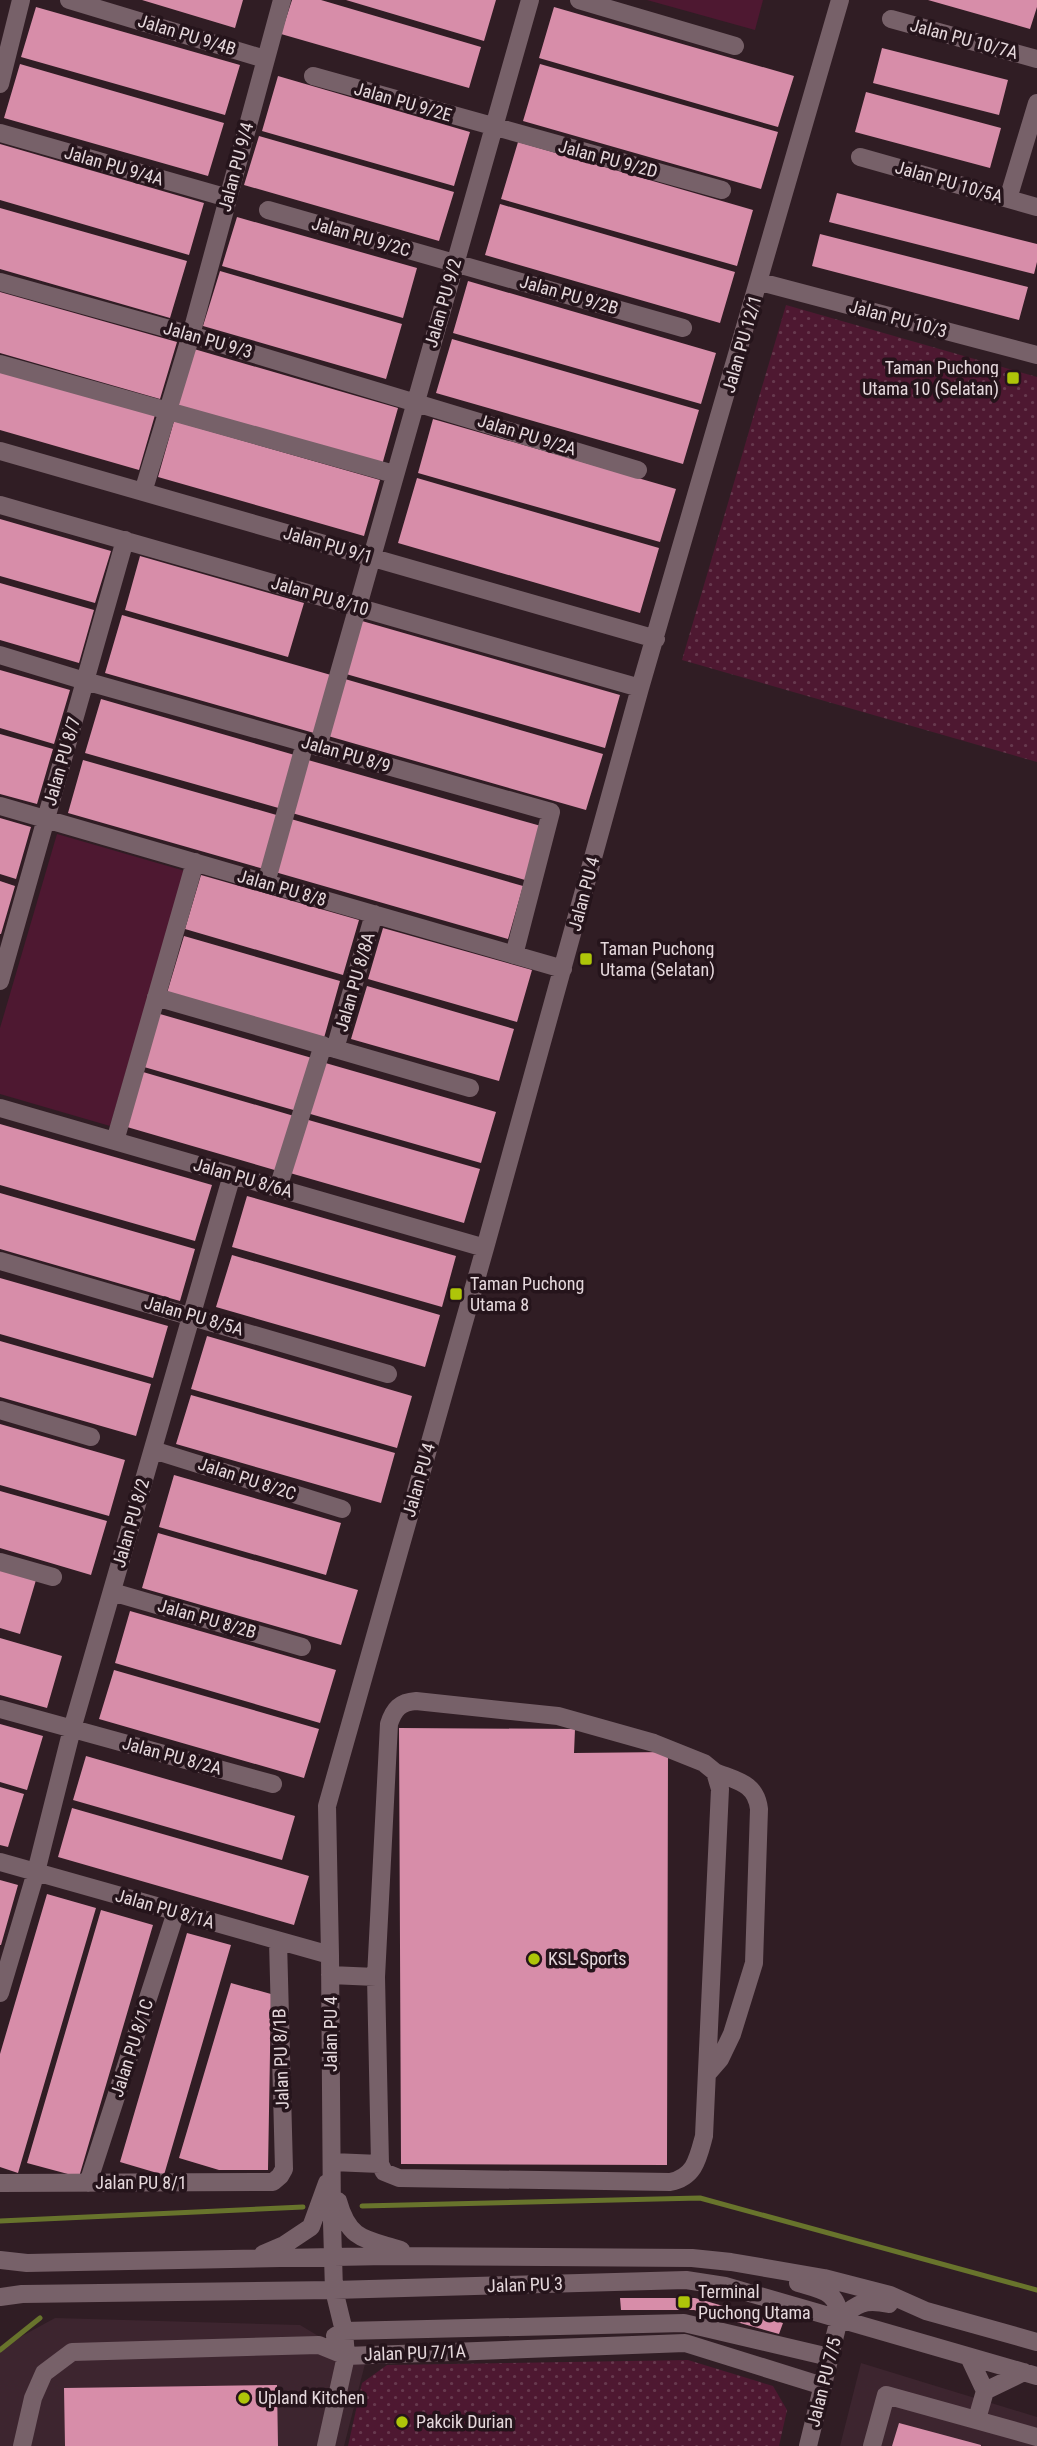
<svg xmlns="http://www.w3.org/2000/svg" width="1037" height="2446" font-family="'Roboto Condensed',sans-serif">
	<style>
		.built { fill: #3d252f }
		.grass { fill: url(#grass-dots) }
		.park { fill: #4e1831 }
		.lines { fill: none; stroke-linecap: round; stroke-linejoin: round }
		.stream { stroke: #68742c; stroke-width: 5 }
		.building { fill: #d78da9 }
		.minor { stroke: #776169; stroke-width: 18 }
		.poi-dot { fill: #aec509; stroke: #25141b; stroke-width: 2.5 }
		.labels { text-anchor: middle; stroke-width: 7; stroke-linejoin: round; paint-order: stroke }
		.street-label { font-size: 18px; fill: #e5d8dc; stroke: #25141b }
		.poi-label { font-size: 18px; fill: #e5d8dc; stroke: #25141b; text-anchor: start }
	</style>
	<defs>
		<pattern id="grass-dots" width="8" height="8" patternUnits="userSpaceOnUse" patternTransform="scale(1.75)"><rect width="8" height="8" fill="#4e1831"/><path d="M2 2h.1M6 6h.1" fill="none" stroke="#67394e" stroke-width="1.8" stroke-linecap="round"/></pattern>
	</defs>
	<rect width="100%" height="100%" fill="#301d24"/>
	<path class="built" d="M55 2318 300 2325 365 2364 344 2446H0V2348Z
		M861 2363 1037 2417V2446H840Z"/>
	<path class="grass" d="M786 305 1037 377V762L682 660Z
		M688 2360 773 2386 787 2410 779 2446H348L362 2383 387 2365Z"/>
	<path class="park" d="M647 0H763L755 30Z
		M57 834 185 871 110 1126 0 1094V1028Z"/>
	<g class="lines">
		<path class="stream" d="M362 2206 700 2198 1037 2290
			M0 2221 303 2207
			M0 2350 40 2318"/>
	</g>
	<path class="building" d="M142 0H243L235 28Z
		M292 0H321L481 47 469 88 281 34Z
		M346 0H496L484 41Z
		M928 0H1037V7L1030 29Z
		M36 7 240 65 225 115 21 57Z
		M554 7 794 76 778 127 539 58Z
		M882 48 1008 80 999 115 873 83Z
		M20 64 224 123 208 176 4 118Z
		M540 64 778 132 761 189 523 121Z
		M278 76 470 132 454 186 262 131Z
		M866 92 1001 128 990 168 855 132Z
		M259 136 454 192 439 241 244 185Z
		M518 142 753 210 737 266 501 199Z
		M0 144 204 203 189 255 0 200Z
		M837 193 1037 244V262L1034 274 829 222Z
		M500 204 735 272 720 323 485 255Z
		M0 208 187 261 170 318 0 269Z
		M237 217 417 268 403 318 222 266Z
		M820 234 1028 287 1019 320 812 266Z
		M220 271 402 324 386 379 203 326Z
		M468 281 716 353 701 404 453 333Z
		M0 292 177 342 160 399 0 353Z
		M452 339 699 410 683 464 436 393Z
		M194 349 398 408 382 465 178 406Z
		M0 370 155 415 139 470 0 430Z
		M433 419 676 489 660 542 418 473Z
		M174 421 380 480 364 536 158 477Z
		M417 478 659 548 640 613 398 543Z
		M0 519 111 551 95 603 0 576Z
		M140 556 304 603 288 657 125 610Z
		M0 583 94 610 79 663 0 640Z
		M122 615 331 675 314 733 105 673Z
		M362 621 620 695 605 748 346 674Z
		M0 670 70 690 54 744 0 728Z
		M345 679 603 754 586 810 328 736Z
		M101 699 298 756 282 809 85 753Z
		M0 734 53 749 37 804 0 794Z
		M83 760 280 816 264 869 68 813Z
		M308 760 541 826 525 880 292 813Z
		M0 818 31 827 16 879 0 874Z
		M291 819 523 886 508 939 275 872Z
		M201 875 359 920 343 975 185 929Z
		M0 881 15 886 1 934H0Z
		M383 928 532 970 517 1022 368 979Z
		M184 936 340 981 324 1038 167 993Z
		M367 986 514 1029 499 1081 351 1039Z
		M160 1014 312 1058 297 1111 144 1067Z
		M322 1062 496 1112 481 1163 307 1113Z
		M143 1072 294 1116 278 1171 127 1127Z
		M305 1119 480 1169 464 1223 290 1173Z
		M0 1124 212 1185 195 1241 0 1185Z
		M0 1193 195 1249 180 1301 0 1249Z
		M247 1196 456 1256 442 1307 232 1247Z
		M232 1255 440 1315 425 1367 216 1307Z
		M0 1278 168 1326 153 1378 0 1334Z
		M207 1336 412 1396 397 1448 191 1389Z
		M0 1341 151 1384 136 1436 0 1397Z
		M191 1395 395 1453 381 1503 176 1444Z
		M0 1424 125 1460 109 1516 0 1485Z
		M174 1475 341 1523 326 1575 159 1527Z
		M0 1491 107 1521 91 1575 0 1548Z
		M158 1533 358 1590 341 1645 142 1588Z
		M0 1570 36 1580 20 1634 0 1628Z
		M130 1611 336 1670 320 1723 115 1663Z
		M0 1638 62 1656 47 1708 0 1695Z
		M114 1670 319 1729 304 1778 99 1719Z
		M0 1724 43 1736 27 1790 0 1782Z
		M399 1728 575 1729 574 1753 668 1752 667 2165 401 2164Z
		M86 1756 295 1816 282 1860 73 1800Z
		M0 1787 24 1794 8 1847 0 1845Z
		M72 1808 309 1876 294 1925 58 1857Z
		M0 1880 18 1885 1 1945H0Z
		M47 1894 96 1908 18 2173 0 2167V2054Z
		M101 1910 153 1925 79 2177 27 2163Z
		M187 1933 231 1945 164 2175 120 2162Z
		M231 1983 271 1994 268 2170H219L179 2158Z
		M620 2298H695L783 2323 779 2334 694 2310H621Z
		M277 2385 278 2446H65L64 2388Z
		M899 2423 981 2445V2446H892Z"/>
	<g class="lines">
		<path class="minor" d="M69 0 265 59
			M579 0 735 46
			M891 19 1037 59
			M313 76 722 190
			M0 84 21 0
			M0 133 228 198
			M860 157 1037 207
			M1008 199 1037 103
			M268 210 683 328
			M0 282 191 335 638 470
			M760 282 1037 355
			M0 364 394 474
			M0 451 656 639
			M143 492 191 335 282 0
			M0 505 640 688
			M0 655 85 681 551 812 514 955
			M318 747 530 0
			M0 806 563 969
			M266 883 305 743
			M0 981 125 540
			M156 997 470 1088
			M335 1049 374 914
			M0 1108 485 1248
			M115 1141 195 862
			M278 1188 323 1045
			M0 1261 388 1374
			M0 1410 91 1437
			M153 1450 342 1509
			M0 1562 53 1577
			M112 1592 302 1647
			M0 1709 273 1784
			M0 1862 330 1955
			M330 1975 376 1977 389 1724C394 1709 400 1702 416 1701L558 1716 654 1743 704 1763 715 1772 720 1789 704 2136C698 2158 695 2177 670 2182L399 2178 384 2172 380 2164 376 1977
			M0 1993 36 1872 72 1729 232 1175
			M707 2074 720 2059 732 2034 754 1963 759 1809C756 1783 737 1781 715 1772
			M332 2162 380 2164
			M0 2183 273 2182 280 2176 284 2169 278 1941
			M88 2183 176 1912
			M338 2201C349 2241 366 2239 401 2250
			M263 2254 284 2245 311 2227 327 2183
			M0 2260 27 2263 387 2256 692 2258 731 2262 824 2278 890 2295 926 2311 1037 2342
			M798 2283C821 2290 839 2291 839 2319L808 2446
			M0 2297 22 2294 334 2290 686 2280 725 2286 1037 2376
			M839 2319C858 2303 864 2299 889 2304
			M335 2336 344 2331 684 2323 829 2357
			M969 2357 985 2391 977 2419
			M985 2391 1024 2372
			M22 2446 33 2398 44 2373 72 2352 319 2345 346 2356 685 2343 823 2386
			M326 2446 346 2356 344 2331 334 2290 332 2222 330 1955 327 1806 485 1248 640 688 840 0
			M872 2446 886 2395 1037 2437"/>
	</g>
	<g class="poi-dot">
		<rect x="1006" y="371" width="14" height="14" rx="3.5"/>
		<rect x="579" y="952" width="14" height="14" rx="3.5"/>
		<rect x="449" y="1287" width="14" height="14" rx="3.5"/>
		<circle cx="534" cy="1959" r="7"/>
		<rect x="677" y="2295" width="14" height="14" rx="3.5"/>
		<circle cx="244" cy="2398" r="7"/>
		<circle cx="402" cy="2422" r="7"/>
	</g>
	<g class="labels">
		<g class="street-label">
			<text transform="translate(187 35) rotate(17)" y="6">Jalan PU 9/4B</text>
			<text transform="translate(964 39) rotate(15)" y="6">Jalan PU 10/7A</text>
			<text transform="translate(403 102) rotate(16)" y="6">Jalan PU 9/2E</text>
			<text transform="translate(608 159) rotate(15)" y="6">Jalan PU 9/2D</text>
			<text transform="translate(114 166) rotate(16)" y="6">Jalan PU 9/4A</text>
			<text transform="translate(236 167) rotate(-75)" y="6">Jalan PU 9/4</text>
			<text transform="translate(949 182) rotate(16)" y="6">Jalan PU 10/5A</text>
			<text transform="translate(361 237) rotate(16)" y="6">Jalan PU 9/2C</text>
			<text transform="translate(569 295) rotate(16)" y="6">Jalan PU 9/2B</text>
			<text transform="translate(443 303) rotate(-74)" y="6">Jalan PU 9/2</text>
			<text transform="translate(898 319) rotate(15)" y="6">Jalan PU 10/3</text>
			<text transform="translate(208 340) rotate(16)" y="6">Jalan PU 9/3</text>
			<text transform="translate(742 344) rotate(-74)" y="6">Jalan PU 12/1</text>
			<text transform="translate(527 435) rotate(17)" y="6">Jalan PU 9/2A</text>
			<text transform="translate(328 545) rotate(16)" y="6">Jalan PU 9/1</text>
			<text transform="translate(320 596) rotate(16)" y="6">Jalan PU 8/10</text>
			<text transform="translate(346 754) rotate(16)" y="6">Jalan PU 8/9</text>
			<text transform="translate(62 761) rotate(-74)" y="6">Jalan PU 8/7</text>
			<text transform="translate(282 888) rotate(16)" y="6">Jalan PU 8/8</text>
			<text transform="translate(584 894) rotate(-75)" y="6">Jalan PU 4</text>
			<text transform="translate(355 982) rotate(-74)" y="6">Jalan PU 8/8A</text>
			<text transform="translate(243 1178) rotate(16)" y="6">Jalan PU 8/6A</text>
			<text transform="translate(194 1316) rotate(16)" y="6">Jalan PU 8/5A</text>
			<text transform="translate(247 1479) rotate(18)" y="6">Jalan PU 8/2C</text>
			<text transform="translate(419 1480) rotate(-74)" y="6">Jalan PU 4</text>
			<text transform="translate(131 1523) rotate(-74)" y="6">Jalan PU 8/2</text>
			<text transform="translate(207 1619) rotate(16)" y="6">Jalan PU 8/2B</text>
			<text transform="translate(172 1756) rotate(15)" y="6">Jalan PU 8/2A</text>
			<text transform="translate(165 1909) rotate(16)" y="6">Jalan PU 8/1A</text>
			<text transform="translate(331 2034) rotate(-90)" y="6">Jalan PU 4</text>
			<text transform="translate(132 2048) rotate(-72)" y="6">Jalan PU 8/1C</text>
			<text transform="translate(281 2059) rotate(-92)" y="6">Jalan PU 8/1B</text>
			<text x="141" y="2189">Jalan PU 8/1</text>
			<text transform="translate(525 2285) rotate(-2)" y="6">Jalan PU 3</text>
			<text transform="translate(415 2353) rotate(-2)" y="6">Jalan PU 7/1A</text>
			<text transform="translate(824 2382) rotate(-76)" y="6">Jalan PU 7/5</text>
		</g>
		<g class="poi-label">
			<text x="999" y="374" text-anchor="end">Taman Puchong<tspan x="999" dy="21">Utama 10 (Selatan)</tspan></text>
			<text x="600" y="955">Taman Puchong<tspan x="600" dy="21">Utama (Selatan)</tspan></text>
			<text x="470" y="1290">Taman Puchong<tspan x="470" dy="21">Utama 8</tspan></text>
			<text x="548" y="1965">KSL Sports</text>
			<text x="698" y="2298">Terminal<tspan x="698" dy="21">Puchong Utama</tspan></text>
			<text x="258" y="2404">Upland Kitchen</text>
			<text x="416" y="2428">Pakcik Durian</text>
		</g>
	</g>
</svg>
